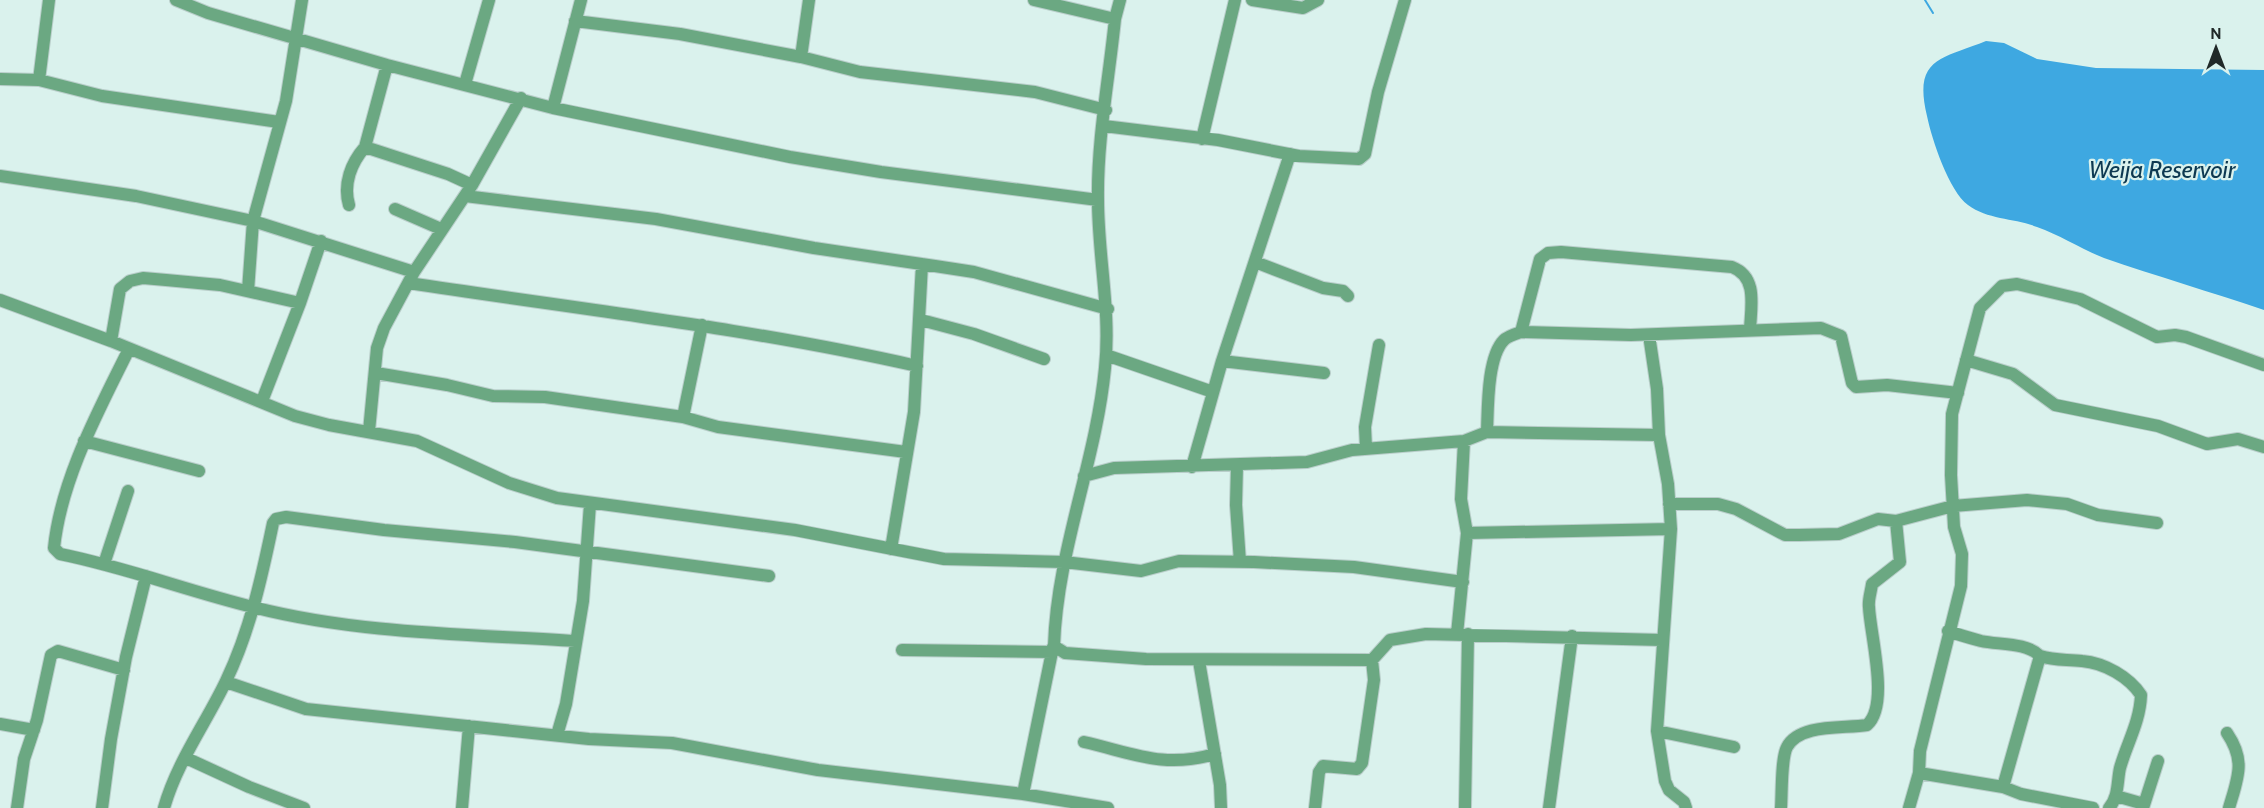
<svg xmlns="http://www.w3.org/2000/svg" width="2264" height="808" font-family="Cabin,sans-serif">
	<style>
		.water { fill: #3ea8e1 }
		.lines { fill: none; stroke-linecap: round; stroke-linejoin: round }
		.stream { stroke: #3ea8e1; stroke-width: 2 }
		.minor-casing { stroke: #b9ceca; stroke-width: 14 }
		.minor { stroke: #6ba882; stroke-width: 12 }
		.labels { text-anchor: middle; stroke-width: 4.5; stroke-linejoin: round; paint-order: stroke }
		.water-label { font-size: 24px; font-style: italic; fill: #0d3951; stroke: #daf2ed }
	</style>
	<rect width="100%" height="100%" fill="#daf2ed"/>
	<path class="water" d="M1986 41 2004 43 2037 59 2096 68 2264 70V310C2211 292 2156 276 2104 258 2081 249 2060 235 2037 227 2015 218 1988 220 1968 205 1949 191 1932 140 1927 116 1913 58 1941 59 1986 41Z"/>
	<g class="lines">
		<path class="stream" d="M1925 0 1933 13"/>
		<defs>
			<path id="minor" d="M176 0 208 13 387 65 553 108 581 0
				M1034 0 1115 19
				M1120 0 1115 19C1109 79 1097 140 1098 200 1098 257 1111 311 1105 368 1096 462 1057 550 1054 646L1065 653 1146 659 1372 660 1390 640 1426 634 1662 640
				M1252 0 1303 8 1318 0
				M575 21 680 34 801 57 860 72 1035 92 1106 110
				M801 57 809 0
				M0 79 39 80 102 96 279 122
				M39 80 49 0
				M465 84 489 0
				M553 108 790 157 881 172 1098 200
				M1104 126 1218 140 1299 156 1359 159 1365 154 1378 92 1405 0
				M1202 139 1235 0
				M365 147 448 174 472 185
				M0 176 136 196 253 221 414 272
				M465 196 656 219 814 248 935 266 974 272 1108 309
				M349 205C343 184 351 163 365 147L387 65
				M395 209 441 229
				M1255 262 1323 288 1343 291 1348 296
				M409 283C578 309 749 328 917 366
				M248 291 253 221 286 101 302 0
				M0 300 111 341 295 416 329 425 417 441 509 483 557 498 795 530 944 559 1064 562 1141 571 1179 561 1254 562 1354 567 1463 582
				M921 320 974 334 1044 359
				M1521 332 1540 259 1548 253 1561 252 1732 267C1758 277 1751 306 1750 330
				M1649 335 1657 389 1659 435 1668 484 1671 529 1657 731 1665 781 1669 790 1684 802 1686 808
				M111 341 120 289 130 281 143 278 166 280 220 285 300 303
				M129 349C99 410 61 479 54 548L60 554C125 567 188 591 253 607 358 634 468 634 575 641
				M1106 355 1213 392
				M1966 360 2013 374 2055 405 2158 426 2207 444 2238 439 2264 447
				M1222 361 1324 373
				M376 373 447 385 493 396 545 397 683 417 718 427 906 452
				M262 401 300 303 321 241
				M683 417 702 325
				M369 431 377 348 384 328 414 272 472 185 521 98
				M1487 432C1488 408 1487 357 1504 340 1508 336 1515 334 1521 332L1631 335 1821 328 1841 336 1852 383 1856 387 1887 385 1958 393
				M84 441 199 471
				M1366 448 1365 427 1379 345
				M1237 465 1236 505 1240 562
				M1192 467 1222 361 1290 154
				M1084 476 1114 468 1307 462 1352 450 1464 441 1487 432 1659 435
				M1669 504H1718L1736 509 1785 535H1799L1839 534 1878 519 1896 521 1953 506 2027 500 2067 504 2098 515 2157 523
				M1467 533 1671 529
				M891 549 914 412 922 264
				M104 564 128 491
				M1948 631C1959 635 1970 638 1981 641 1999 645 2026 642 2040 656L2003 787
				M1457 634 1467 533 1461 499 1464 441
				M902 650 1053 652
				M2040 656C2055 661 2067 659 2082 661 2105 663 2129 677 2141 695 2140 722 2127 743 2120 768 2117 781 2119 797 2109 808
				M1199 661 1220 785 1221 808
				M226 682 306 709 589 739 672 743 818 770 1023 794 1108 808
				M0 724 34 730
				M1657 731 1734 747
				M2227 733C2246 761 2238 777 2229 808
				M557 735 566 704 583 601 590 504
				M1084 742C1133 753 1163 769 1215 754
				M186 758 249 787 304 808
				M1919 773 2003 787 2021 794 2093 808
				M1023 794 1053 647
				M2116 796 2144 804
				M17 808 24 759 37 720 51 655 58 651 124 670
				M102 808 111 739 126 657 146 576
				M164 808C177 762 206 723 226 681 250 631 262 576 273 523L276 519 286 517 384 530 515 542 769 576
				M462 808 469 726
				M1315 808 1319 772 1323 766 1357 769 1362 763 1374 680 1372 660
				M1465 808 1468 634
				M1549 808 1572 636
				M1781 808C1782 794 1781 758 1787 747 1800 723 1844 729 1867 725 1890 705 1870 634 1869 607 1868 600 1871 592 1872 584L1900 562 1896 521
				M1909 808 1919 773 1920 751 1961 586 1962 554 1954 527 1951 475 1952 414 1980 308 2002 286 2017 284 2080 299 2157 337 2175 335 2186 337 2264 365
				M2143 808 2158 761"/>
		</defs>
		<use href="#minor" class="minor-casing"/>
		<use href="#minor" class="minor"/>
	</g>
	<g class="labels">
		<g class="water-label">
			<text x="2162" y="178">Weija Reservoir</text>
		</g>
	</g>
	<g transform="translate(2216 48)" stroke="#daf2ed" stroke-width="4.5" paint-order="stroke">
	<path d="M0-4.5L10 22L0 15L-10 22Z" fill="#202928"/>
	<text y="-9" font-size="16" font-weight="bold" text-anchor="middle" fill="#202928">N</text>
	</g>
</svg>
